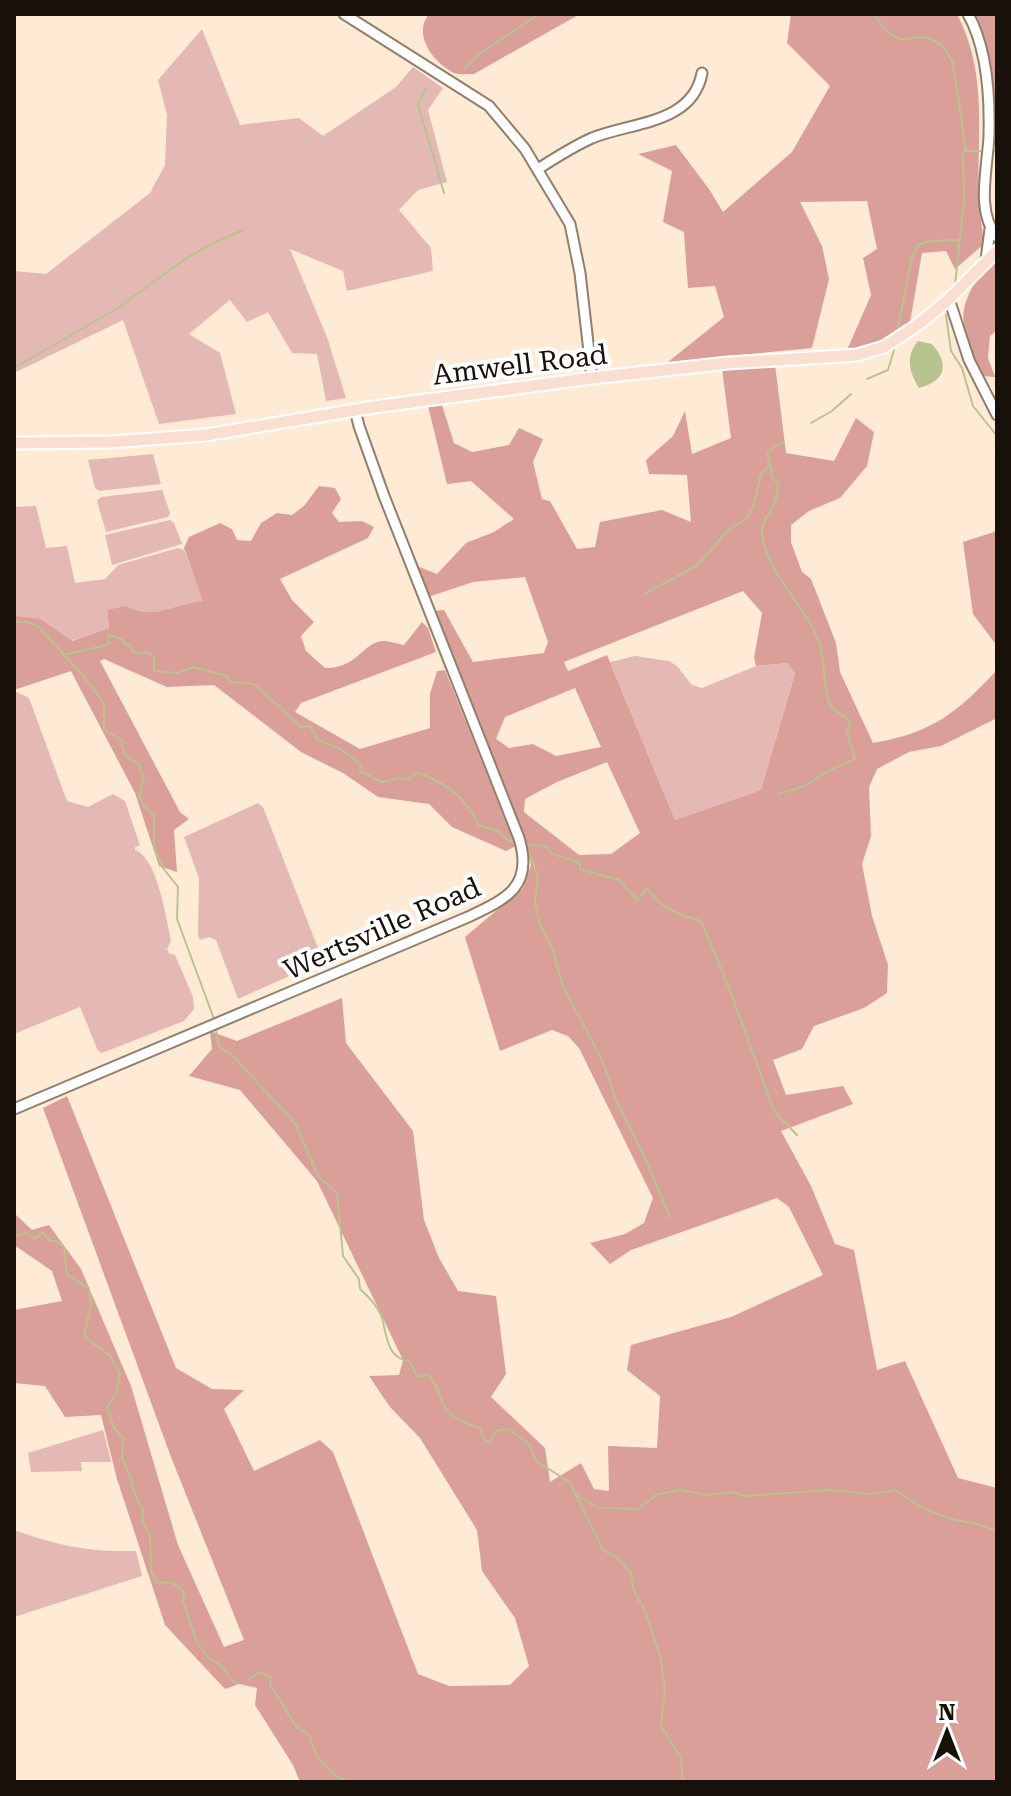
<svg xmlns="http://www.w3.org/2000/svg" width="1011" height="1796" font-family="'Roboto Serif',serif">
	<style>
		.green { fill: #e4b8b3 }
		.forest { fill: #db9f99; fill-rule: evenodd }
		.water { fill: #b8c48f }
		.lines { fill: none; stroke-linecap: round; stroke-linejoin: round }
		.stream { stroke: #b8c48f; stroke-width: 2 }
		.minor-casing { stroke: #907f6a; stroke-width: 13 }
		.major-casing { stroke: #fff; stroke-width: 15 }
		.minor { stroke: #fff; stroke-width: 9 }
		.major { stroke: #fadfd0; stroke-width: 11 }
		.labels { text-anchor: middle; stroke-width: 8; stroke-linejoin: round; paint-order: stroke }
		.street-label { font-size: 28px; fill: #181109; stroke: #fff }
	</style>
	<rect width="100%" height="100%" fill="#ffebd5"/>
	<path class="green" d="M202 29 240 125 299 118 323 136 396 87 413 67 443 88 428 110 447 182 418 190 399 210 431 248 433 271 347 291 343 271 290 249 327 337 346 398 326 401 317 354 292 353 268 312 247 322 230 300 189 334 220 353 236 414 159 424 123 320 14 373V271L46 274 150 193 165 165 167 115 158 80Z
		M153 454 161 484 99 491 95 488 88 460Z
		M162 490 170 513 168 517 106 532 97 501 101 497Z
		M36 506 46 548 67 546 75 583 105 579 118 565 178 548 184 550 204 601 164 611 140 613 107 610 109 628 71 641 40 620 15 618 14 507Z
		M170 520 174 523 182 544 112 565 105 535Z
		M635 656 669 661 677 666 692 685 702 688 756 666 787 663 795 672 761 790 675 820 610 662Z
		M17 692 29 698 67 801 88 807 113 794 125 801 140 845 135 847V850C157 857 167 920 171 941L167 949 169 953 175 955 193 997 194 1009 184 1021 102 1053 98 1051 80 1007 14 1034V694Z
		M258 803 263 807 323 961 238 999 216 940 209 937 200 940 198 935 199 878 184 837Z
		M103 1430 111 1462H81L82 1471 31 1472 28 1453Z
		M14 1530C60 1546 87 1552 136 1551L142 1576 14 1617Z"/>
	<path class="forest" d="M429 14H580L474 74C467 74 460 75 454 73 434 63 412 35 429 14Z
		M791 14H957C989 76 976 134 979 200 980 215 982 229 984 244L955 269 946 251 922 253 910 322 876 343 847 350 871 295 863 258 877 249 867 201 800 202 822 246 829 279 812 348 668 362 724 317 715 286 688 288 684 232 663 222 672 171 638 154 676 145 709 189 723 212 792 152 830 86 787 43Z
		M974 14H997V163L995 164C996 113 994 61 974 14Z
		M992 261 997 266V330L990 336 988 358 995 377 982 376C958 325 953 306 992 261Z
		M775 364 786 453 834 461 856 418 874 432 867 466 840 498 809 511 791 525V542L802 572 811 579 836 643 840 672 873 743C932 733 957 713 997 670V718L941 746 909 752 877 769 869 787 871 836 862 864 872 916 888 965 887 993 864 1008 814 1026 802 1049 773 1060 786 1095 843 1086 853 1104 781 1131 811 1186 835 1244 854 1250 877 1370 905 1361 958 1478 997 1488V1782H300L293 1765 255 1705 257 1688 239 1684 225 1689 165 1625 117 1479 101 1415 65 1417 45 1386 14 1383V1310L62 1301 52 1271 14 1245V1213L32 1230 49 1225 81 1269 131 1386 178 1545 224 1647 244 1640 171 1457 43 1108 67 1096 176 1368 212 1389 244 1390 224 1409 254 1471 320 1440 333 1452 418 1674 449 1686 510 1685 529 1666 515 1618 482 1571 477 1530 420 1438 390 1407 369 1376 399 1375 403 1360 317 1181 240 1090 189 1076 212 1049 210 1031 237 1041 342 998 346 1043 413 1131 424 1220 439 1258 458 1291 496 1296 506 1374 491 1397 545 1448 550 1482 581 1463 594 1489 609 1491 608 1446 657 1448 660 1396 627 1370 631 1345 731 1317 823 1275 789 1207 777 1198 631 1250 610 1264 590 1243 625 1234 644 1223 653 1198 579 1048 568 1036 552 1030 500 1051 465 937 523 888 531 865 525 841 433 611 444 610 473 662 544 653 548 642 525 577 473 582 428 597 417 566 437 574 466 543 494 532 514 519 471 481 447 484 428 406 442 405 454 443 472 452 509 445 519 428 543 439 533 462 542 499 550 501 577 549 595 547 600 522 662 510 691 522 687 475 649 474 646 460 673 436 685 411 692 454 731 438 722 369ZM743 591 762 613 754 658 756 666 787 663 795 673 761 790 675 820 607 655 568 671 564 662ZM575 688 601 747 556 756 533 744 509 748 496 739 505 717ZM607 762 640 833 611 854 579 855 524 812 525 799 557 782Z
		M319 486 335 488 341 499 332 513 339 522 362 521 374 527 368 538 280 579 292 600 314 622 301 636 306 651 325 668C358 669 363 641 384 641 390 641 398 644 404 645L422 622 428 628 436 652 301 703 295 712 360 749 430 728V694L437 671 445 670 516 846 506 851 452 827 429 804 378 797 343 773 301 752 214 685 167 687 104 659 100 661 180 812 189 819 174 830 177 872 159 866 135 793 71 671 14 690V616L40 619 72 641 109 628 107 610 126 606C153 621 175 604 203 601L184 548 189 537 220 523 232 529 237 540 251 541 261 523 277 513 292 515 304 506Z
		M997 531V646L973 614 963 542Z"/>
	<path class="water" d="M918 341 932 344C949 364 947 380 919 388 909 372 905 357 918 341Z"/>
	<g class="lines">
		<path class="stream" d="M874 14C881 24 889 38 902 39 908 40 915 37 921 37 938 38 947 49 953 64L966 151H981
			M464 68 481 53 539 14
			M426 89 418 104 444 193
			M994 151 997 152
			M955 285 964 199 963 152 966 149
			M946 315 951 351 962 368 973 406 997 436
			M898 328 912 257 918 245 931 241 958 240
			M14 368 118 308 185 259 213 243 243 230
			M867 379 888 370 894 350
			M811 423 832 411 851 394
			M646 593 698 565 729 529 745 520 753 508 761 474 769 466
			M14 622H28L39 627 86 679 104 704V730L122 740C122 753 127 759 138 763L144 779C137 795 139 805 154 815V848L163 868 178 887 177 919 214 1019
			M64 655 107 645 109 643 108 635 122 639 125 645 129 644 134 653 148 652 154 657V671L177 673 193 667 227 676 230 682 254 684 301 727 310 726 318 740 339 748 361 764 360 771 382 782 399 778 409 780 412 775 419 773C446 784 466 796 478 825L500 832 506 839 515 842
			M778 794 805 786 832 769 855 759 847 733 850 722C844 715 836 712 831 706 824 697 825 656 818 639 804 604 768 574 762 535 760 522 771 513 775 501 777 495 777 489 779 483L773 479 767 452 782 442
			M525 844 548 847 550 853 580 863V869L619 880 637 900 647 888C660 908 679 915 701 921L729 988 774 1111 797 1135
			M526 845 538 876 535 901 539 922 552 948 563 986 602 1060 617 1103 642 1151 670 1217
			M216 1030 219 1046 234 1057 295 1123 319 1177 337 1193 343 1256 359 1279 360 1289C369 1297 376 1304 381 1315 387 1332 385 1358 409 1361L418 1377 428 1375C439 1385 438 1397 446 1409 453 1420 468 1423 480 1428L484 1439 490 1443 496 1431 509 1429 530 1445 536 1461 571 1483 576 1495 599 1508 638 1509 656 1495 679 1490 707 1495 732 1492 745 1496 830 1490 870 1494 896 1490C913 1503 932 1514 953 1519 969 1523 982 1524 997 1531
			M14 1236 26 1233 36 1239 42 1232 50 1241H56L64 1247 67 1275 89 1288 91 1305 84 1336 110 1356 120 1374 116 1393 107 1407 113 1426 123 1438 122 1457 132 1481V1488L143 1510V1522L150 1536 151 1571 157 1582 173 1583 184 1592 183 1602 197 1643 208 1657 222 1667 233 1682 238 1683
			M576 1495 603 1550 619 1559 631 1573 634 1591 644 1609 660 1655 665 1688 661 1726 681 1758 683 1782
			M249 1679 260 1672 270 1677V1685L296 1726 309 1735 318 1759 338 1777 350 1782"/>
		<defs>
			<path id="minor" d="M344 14 489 106 525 149 570 224 580 273 592 378
				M968 14C987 48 990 97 989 135 988 167 975 211 997 237
				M538 169C555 158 572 147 592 138 631 122 693 124 702 73
				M986 260 990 229
				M949 299 969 360 997 415
				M14 1109 468 917C506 899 534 887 519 838L384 496 359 426 355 410"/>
			<path id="major" d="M14 443 110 442 206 435 374 407 592 378 728 363 857 355 884 347 919 324 949 299 997 251"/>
		</defs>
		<use href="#minor" class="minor-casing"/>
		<use href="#major" class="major-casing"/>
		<use href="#minor" class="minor"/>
		<use href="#major" class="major"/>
	</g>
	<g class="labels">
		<g class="street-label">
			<text transform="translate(520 364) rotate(-7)" y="10">Amwell Road</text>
			<text transform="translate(382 928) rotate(-24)" y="10">Wertsville Road</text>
		</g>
	</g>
	<rect width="1011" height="1796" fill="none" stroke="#181109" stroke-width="32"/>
	<g transform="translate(947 1732)" stroke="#ffffff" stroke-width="6" paint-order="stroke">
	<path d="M0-6L14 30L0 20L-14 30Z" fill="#181109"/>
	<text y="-12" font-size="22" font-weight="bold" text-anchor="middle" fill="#181109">N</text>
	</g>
</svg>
